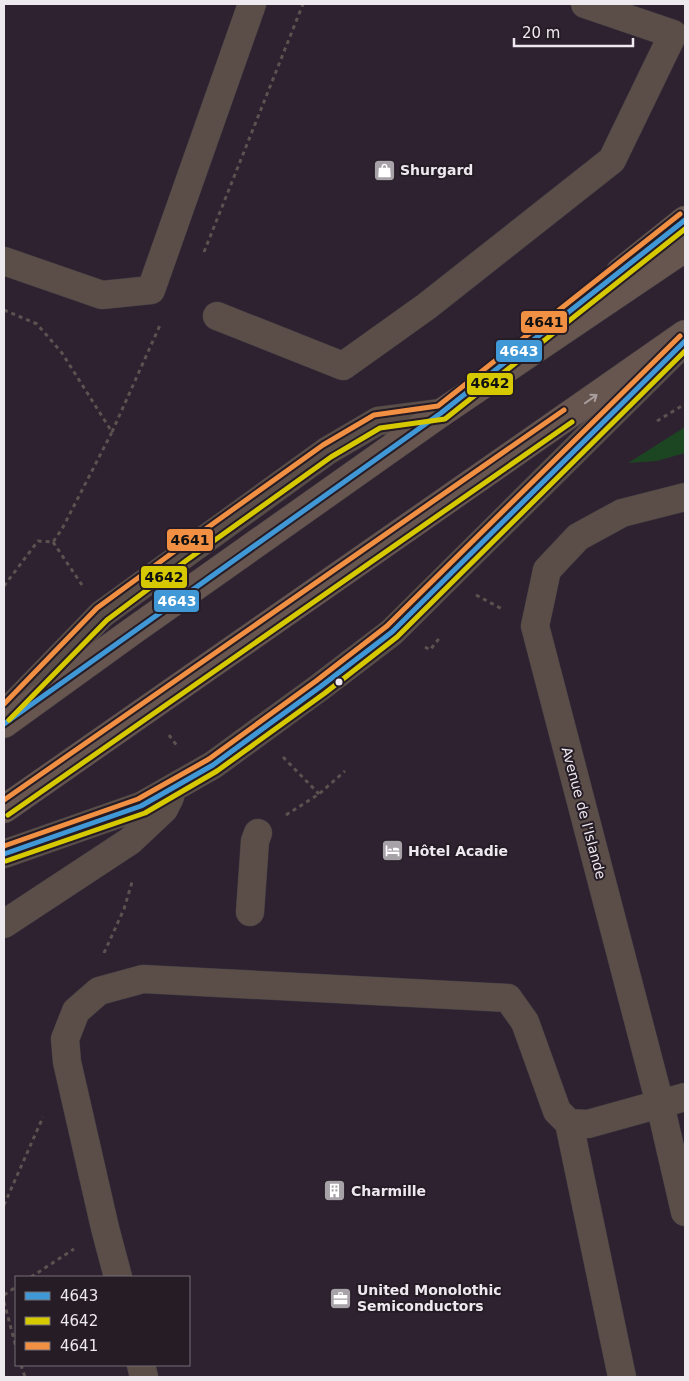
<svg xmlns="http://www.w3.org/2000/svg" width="689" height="1381" font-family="'DejaVu Sans',sans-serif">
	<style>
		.built { fill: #2e2130; fill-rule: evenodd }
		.green { fill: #1c4522 }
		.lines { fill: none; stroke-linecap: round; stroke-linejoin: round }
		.minor-casing { stroke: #3f3b40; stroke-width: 29 }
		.major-casing { stroke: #3f3b40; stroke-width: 29 }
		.path { stroke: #5c5350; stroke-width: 3; stroke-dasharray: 4 4; stroke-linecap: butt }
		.minor { stroke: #5b4e49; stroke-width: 28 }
		.major { stroke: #67554f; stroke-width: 28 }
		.bus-1-casing { stroke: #251c26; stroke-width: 9 }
		.bus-2-casing { stroke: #251c26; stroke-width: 9 }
		.bus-3-casing { stroke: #251c26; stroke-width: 9 }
		.bus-1 { stroke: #4098d6; stroke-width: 5 }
		.bus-2 { stroke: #d6c900; stroke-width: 5 }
		.bus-3 { stroke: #f19043; stroke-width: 5 }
		.oneway { stroke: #aa9e9f }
		.bus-dot { fill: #eee8ef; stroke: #251c26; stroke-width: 2 }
		.labels { text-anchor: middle; stroke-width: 4; stroke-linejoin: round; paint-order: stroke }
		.poi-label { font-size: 14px; font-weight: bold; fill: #eee8ef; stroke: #251c26; text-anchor: start }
		.street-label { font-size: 14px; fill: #eee8ef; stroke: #251c26 }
		.line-badge { stroke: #251c26; stroke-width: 2 }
		.badge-label { font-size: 14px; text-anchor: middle; font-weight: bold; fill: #fff }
		.pale-badge-label { font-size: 14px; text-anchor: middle; font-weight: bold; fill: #111 }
	</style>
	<rect width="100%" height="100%" fill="#231e24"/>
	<path class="built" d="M4 4H685V1377H4ZM16 1277H189V1365H16Z"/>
	<path class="green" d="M685 427V453L657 461 628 463Z"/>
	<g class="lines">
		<defs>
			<path id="minor" d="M4 261 102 295 151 290 252 4
				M217 316 343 366 427 306 612 160 673 34 585 4
				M685 497 622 513 578 537 547 570 535 626 660 1104 685 1212
				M4 715 102 614 327 451 378 421 441 413
				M4 854 141 806 213 765 320 687 392 632 681 345
				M250 912 255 841 258 833
				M4 924 130 841 164 809 170 797
				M569 1123 622 1377
				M118 1277 105 1228 67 1062 65 1039 76 1011 99 991 143 979 508 998 525 1022 557 1111 569 1123 588 1124 685 1097
				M141 1365 144 1377"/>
			<path id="major" d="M620 272 685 220
				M4 724 134 630 441 413 685 248
				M4 809 685 334"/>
		</defs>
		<use href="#minor" class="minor-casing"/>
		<use href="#major" class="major-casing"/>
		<path class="path" d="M204 252 303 4
			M4 310 37 324 62 353 112 432 62 529 53 542
			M657 421 685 404
			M112 432 161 323
			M53 542 82 585
			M4 586 38 541 53 542
			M476 595 504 610
			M425 647 430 650 441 636
			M169 735 177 746
			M283 757 319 794
			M286 815 319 794 345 771
			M104 953 124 909 132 882
			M4 1205 43 1117
			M31 1277 74 1249
			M4 1295 16 1287
			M4 1302 16 1347
			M21 1365 25 1377"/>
		<use href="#minor" class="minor"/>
		<use href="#major" class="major"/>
		<defs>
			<path id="bus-1" d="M4 724 441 413 685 220
				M4 854 141 806 213 765 320 687 392 632 685 341"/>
			<path id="bus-2" d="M9 720 107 620 187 560 331 457 380 428 445 419 685 229
				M8 815 572 422
				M6 861 145 813 217 771 325 693 397 637 685 351"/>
			<path id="bus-3" d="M4 704 97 608 179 548 323 445 374 415 438 406 680 214
				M4 800 564 410
				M4 846 138 799 209 759 316 681 387 626 680 336"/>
		</defs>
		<use href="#bus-1" class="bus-1-casing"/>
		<use href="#bus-2" class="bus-2-casing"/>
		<use href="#bus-3" class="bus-3-casing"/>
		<use href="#bus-1" class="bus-1"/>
		<use href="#bus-2" class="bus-2"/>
		<use href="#bus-3" class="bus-3"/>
	</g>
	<defs><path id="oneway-shaft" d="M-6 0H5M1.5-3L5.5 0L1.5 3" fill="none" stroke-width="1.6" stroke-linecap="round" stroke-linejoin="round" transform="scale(1.25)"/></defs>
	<use class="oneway" href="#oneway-shaft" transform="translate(591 399) rotate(-35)"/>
	<defs>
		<symbol id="shop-square" viewBox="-11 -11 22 22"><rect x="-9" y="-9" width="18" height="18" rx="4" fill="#a7a1a8" stroke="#251c26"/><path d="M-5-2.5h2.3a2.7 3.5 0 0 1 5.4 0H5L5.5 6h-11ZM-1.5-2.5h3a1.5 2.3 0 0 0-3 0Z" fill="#fff"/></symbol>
		<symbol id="hotel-square" viewBox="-11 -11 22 22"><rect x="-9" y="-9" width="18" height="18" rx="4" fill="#a7a1a8" stroke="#251c26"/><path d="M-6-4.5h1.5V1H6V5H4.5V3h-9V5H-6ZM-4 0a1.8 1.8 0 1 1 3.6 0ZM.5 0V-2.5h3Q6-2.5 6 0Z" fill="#fff"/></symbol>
		<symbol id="building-square" viewBox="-11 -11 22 22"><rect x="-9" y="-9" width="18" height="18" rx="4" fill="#a7a1a8" stroke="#251c26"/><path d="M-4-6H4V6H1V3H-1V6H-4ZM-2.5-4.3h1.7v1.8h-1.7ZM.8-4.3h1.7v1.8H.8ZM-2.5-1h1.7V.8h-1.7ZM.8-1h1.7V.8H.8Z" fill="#fff"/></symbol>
		<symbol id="office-square" viewBox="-11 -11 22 22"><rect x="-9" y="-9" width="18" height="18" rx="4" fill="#a7a1a8" stroke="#251c26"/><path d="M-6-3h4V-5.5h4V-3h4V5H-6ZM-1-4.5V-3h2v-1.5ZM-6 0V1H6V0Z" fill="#fff"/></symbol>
	</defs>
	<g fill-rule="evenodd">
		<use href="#shop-square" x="372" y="158" width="25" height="25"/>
		<use href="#hotel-square" x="380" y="838" width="25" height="25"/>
		<use href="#building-square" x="322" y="1178" width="25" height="25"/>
		<use href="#office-square" x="328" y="1286" width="25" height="25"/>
	</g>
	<circle class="bus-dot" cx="339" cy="682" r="4.5"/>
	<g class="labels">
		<g class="poi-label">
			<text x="400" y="175">Shurgard</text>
			<text x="408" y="856">Hôtel Acadie</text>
			<text x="351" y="1196">Charmille</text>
			<text x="357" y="1295">United Monolothic<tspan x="357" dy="16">Semiconductors</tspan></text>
		</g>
		<g class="street-label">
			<text transform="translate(584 813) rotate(75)" y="5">Avenue de l'Islande</text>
		</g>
	</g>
	<g class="line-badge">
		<rect x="520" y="310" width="48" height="24" rx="5" fill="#f19043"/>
		<rect x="495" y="339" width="48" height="24" rx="5" fill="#4098d6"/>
		<rect x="466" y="372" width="48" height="24" rx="5" fill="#d6c900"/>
		<rect x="166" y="528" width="48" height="24" rx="5" fill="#f19043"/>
		<rect x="140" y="565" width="48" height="24" rx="5" fill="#d6c900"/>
		<rect x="153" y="589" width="47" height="24" rx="5" fill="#4098d6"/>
	</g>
	<g class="badge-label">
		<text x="519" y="356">4643</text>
		<text x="177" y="606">4643</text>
	</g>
	<g class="pale-badge-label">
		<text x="544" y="327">4641</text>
		<text x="490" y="388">4642</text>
		<text x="190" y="545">4641</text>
		<text x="164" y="582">4642</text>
	</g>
	<rect width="689" height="1381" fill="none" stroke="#eee8ef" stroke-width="10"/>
	<rect x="15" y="1276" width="175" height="90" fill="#251c26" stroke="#756e76"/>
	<rect x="25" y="1292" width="25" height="8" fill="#4098d6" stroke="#756e76"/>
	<text x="60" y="1301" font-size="15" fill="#eee8ef">4643</text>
	<rect x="25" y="1317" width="25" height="8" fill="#d6c900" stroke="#756e76"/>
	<text x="60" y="1326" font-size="15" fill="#eee8ef">4642</text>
	<rect x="25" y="1342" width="25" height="8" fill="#f19043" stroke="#756e76"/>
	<text x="60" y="1351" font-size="15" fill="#eee8ef">4641</text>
	<path d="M514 38v8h119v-8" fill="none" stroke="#eee8ef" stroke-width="2.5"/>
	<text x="522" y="38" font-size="15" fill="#eee8ef" stroke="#251c26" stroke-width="4" paint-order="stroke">20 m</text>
</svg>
